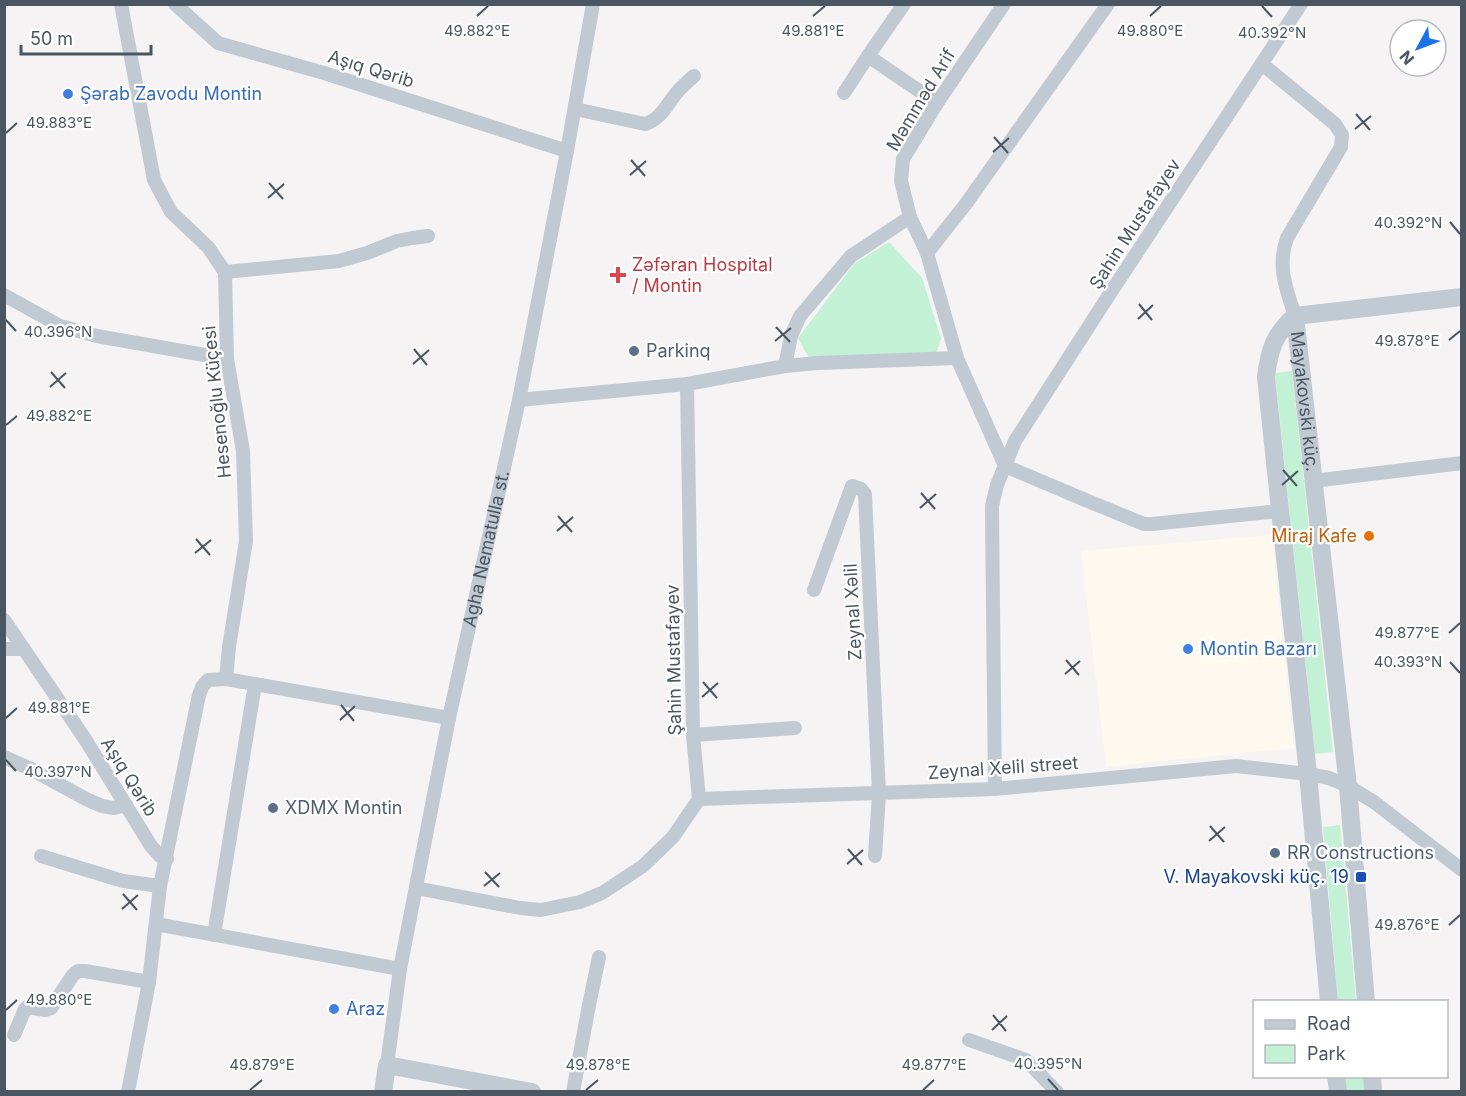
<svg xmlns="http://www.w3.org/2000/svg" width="1466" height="1096" font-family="Inter,sans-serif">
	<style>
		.commercial { fill: #fdf9ef }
		.green { fill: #c3f1d5 }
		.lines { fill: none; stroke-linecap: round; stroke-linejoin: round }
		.minor { stroke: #c1cad2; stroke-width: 14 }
		.tertiary { stroke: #c1cad2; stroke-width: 18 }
		.ticks { fill: none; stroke: #4a5661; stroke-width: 2 }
		.shop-dot { fill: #3f7fe0; stroke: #fff; stroke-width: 2 }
		.health-dot { fill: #e0444e; stroke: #fff; stroke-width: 2 }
		.service-dot { fill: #5c6f8a; stroke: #fff; stroke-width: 2 }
		.food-dot { fill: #e8710a; stroke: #fff; stroke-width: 2 }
		.transit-dot { fill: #1a4fb4; stroke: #fff; stroke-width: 2 }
		.labels { text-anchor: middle; stroke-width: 4.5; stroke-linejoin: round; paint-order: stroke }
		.street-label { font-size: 18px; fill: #4a5661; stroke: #fff }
		.shop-label { font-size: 18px; fill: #366cbe; stroke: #fff; text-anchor: start }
		.health-label { font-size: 18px; fill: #be3a42; stroke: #fff; text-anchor: start }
		.service-label { font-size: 18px; fill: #4e5e75; stroke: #fff; text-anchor: start }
		.food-label { font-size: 18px; fill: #c56008; stroke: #fff; text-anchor: end }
		.transit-label { font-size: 18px; fill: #164399; stroke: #fff; text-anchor: end }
		.ticks-label { font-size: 15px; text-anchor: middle; fill: #4a5661; stroke: #fff; stroke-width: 4.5; stroke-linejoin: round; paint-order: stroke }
	</style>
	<rect width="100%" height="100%" fill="#f5f3f3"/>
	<path class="commercial" d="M1272 535 1294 748 1106 767 1081 551Z"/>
	<path class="green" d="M889 242 922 278 941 338 936 355 809 358 798 338 854 264Z
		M1292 371 1333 752 1315 754 1275 373Z
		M1340 825 1356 1001H1338L1323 827Z
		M1345 1077H1363L1364 1091H1346Z"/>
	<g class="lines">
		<g class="minor">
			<path d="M121 4 154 180 171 212 208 247 225 272 227 359 243 451 246 541 229 647 226 679"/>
			<path d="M175 4 218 43 324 73 567 151"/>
			<path d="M1004 4 937 103 903 159 901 181 910 217 927 253 957 358 1005 466"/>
			<path d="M868 56 937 103"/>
			<path d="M1262 64 1335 124 1342 135 1341 147 1287 238C1277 266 1286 289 1295 316"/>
			<path d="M844 93 868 56 904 4"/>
			<path d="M575 109 645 124C662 119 668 102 679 90 684 85 689 80 694 76"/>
			<path d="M927 253 965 205 1108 4"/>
			<path d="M225 272 339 261 367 253 397 241 412 238 428 236"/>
			<path d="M4 295 60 326 97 336 227 359"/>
			<path d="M785 366 791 336 800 316 851 256 910 217"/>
			<path d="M519 400 687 384 785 366 818 363 957 358"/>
			<path d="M1005 466 1083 499 1144 524H1152L1279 511"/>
			<path d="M1313 481 1462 463"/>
			<path d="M814 590 852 486 861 489 865 494 879 794 875 856"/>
			<path d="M4 620 85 739 151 846 160 856 167 859"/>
			<path d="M4 649H24"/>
			<path d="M693 735 795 728"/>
			<path d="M4 757 31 769 86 799 102 806 114 808 126 805"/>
			<path d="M995 789 992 516V506L997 485 1015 441 1109 295 1301 4"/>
			<path d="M699 799 995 789 1236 766 1308 774 1329 778 1348 786 1374 802 1462 870"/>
			<path d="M41 856 123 881 160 886"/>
			<path d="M416 888 520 908 541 910 580 902 602 893 643 866 673 837 699 799 693 735 687 384"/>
			<path d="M156 924 400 969"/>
			<path d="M214 935 255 684"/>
			<path d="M14 1035 25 1009 27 1007 45 1010 51 1008 73 975 78 971H85L149 982"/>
			<path d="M969 1040 1026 1060 1057 1092"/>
			<path id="s1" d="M387 1065 400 969 413 902 449 718 519 400 567 151 593 4"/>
			<path d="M128 1092 149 982 160 886 199 695 202 687 208 680 226 679 449 718"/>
			<path d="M573 1092 589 1005 599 957"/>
		</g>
		<g class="tertiary">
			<path d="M1295 316C1274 334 1269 351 1266 377L1308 774 1329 1002"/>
			<path id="s2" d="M1295 316 1348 786 1366 1002"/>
			<path d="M1295 316 1462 297"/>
			<path d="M1336 1076 1338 1092"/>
			<path d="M1372 1076 1373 1092"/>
			<path d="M383 1092 387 1065 532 1092"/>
		</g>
	</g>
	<path class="ticks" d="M1262 6 1272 17M477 16 488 6M813 16 825 6M1150 16 1161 6M1356 114 1370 130M1355 129 1371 116M6 133 17 123M994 137 1008 153M993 152 1009 138M631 160 645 176M630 175 646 161M269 183 283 199M268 198 284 184M1450 222 1460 234M1139 304 1152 320M1138 319 1153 305M6 320 16 331M776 327 790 342M1449 340 1460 331M775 341 791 328M414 349 427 365M413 364 429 350M51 372 65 388M50 387 66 373M6 425 17 416M1283 470 1297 486M1282 485 1298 471M921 493 935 509M920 508 936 494M558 516 572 532M557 531 573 517M196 539 210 555M195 553 211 540M1449 633 1460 623M1066 660 1079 675M1450 662 1460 673M1065 674 1080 661M703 682 717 698M702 697 718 683M341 705 354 721M6 718 17 708M340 720 355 706M6 760 16 771M1210 826 1224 842M1209 841 1225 827M848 849 862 865M847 864 863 850M485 872 499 887M484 886 500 873M123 894 137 910M122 909 138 895M1449 925 1460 915M6 1010 17 1000M993 1015 1006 1031M992 1030 1007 1016M1048 1079 1058 1090M250 1090 262 1080M586 1090 598 1080M923 1090 934 1080"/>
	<g class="shop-dot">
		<circle cx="68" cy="94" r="6"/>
		<circle cx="1188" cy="649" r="6"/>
		<circle cx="334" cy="1009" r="6"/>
	</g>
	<path class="health-dot" d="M615 266h6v6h6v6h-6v6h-6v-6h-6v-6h6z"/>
	<g class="service-dot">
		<circle cx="634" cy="351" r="6"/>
		<circle cx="273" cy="808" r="6"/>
		<circle cx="1275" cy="853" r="6"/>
	</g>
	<circle class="food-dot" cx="1369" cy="536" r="6"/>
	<rect class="transit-dot" x="1355" y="871" width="12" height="12" rx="3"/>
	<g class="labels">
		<g class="street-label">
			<text transform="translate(371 69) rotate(17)" y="6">Aşıq Qərib</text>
			<text transform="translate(921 100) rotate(-59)" y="6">Məmməd Arif</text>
			<text transform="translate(1135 224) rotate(-57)" y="6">Şahin Mustafayev</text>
			<text dy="6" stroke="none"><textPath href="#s2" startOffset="86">Mayakovski küç.</textPath></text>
			<text transform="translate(217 402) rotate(-96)" y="6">Hesenoğlu Küçesi</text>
			<text dy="6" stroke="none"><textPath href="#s1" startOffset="526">Agha Nematulla st.</textPath></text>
			<text transform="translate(853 612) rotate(-93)" y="6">Zeynal Xəlil</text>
			<text transform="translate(674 660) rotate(-91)" y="6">Şahin Mustafayev</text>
			<text transform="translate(1003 768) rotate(-4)" y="6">Zeynal Xelil street</text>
			<text transform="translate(129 777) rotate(58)" y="6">Aşıq Qərib</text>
		</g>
		<g class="shop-label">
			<text x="80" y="100">Şərab Zavodu Montin</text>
			<text x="1200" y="655">Montin Bazarı</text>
			<text x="346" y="1015">Araz</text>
		</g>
		<g class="health-label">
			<text x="632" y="271">Zəfəran Hospital<tspan x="632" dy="21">/ Montin</tspan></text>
		</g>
		<g class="service-label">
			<text x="646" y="357">Parkinq</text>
			<text x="285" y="814">XDMX Montin</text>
			<text x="1287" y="859">RR Constructions</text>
		</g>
		<g class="food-label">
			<text x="1357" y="542">Miraj Kafe</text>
		</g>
		<g class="transit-label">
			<text x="1349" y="883">V. Mayakovski küç. 19</text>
		</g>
	</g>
	<g class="ticks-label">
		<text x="477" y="36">49.882°E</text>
		<text x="813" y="36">49.881°E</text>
		<text x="1150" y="36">49.880°E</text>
		<text x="1272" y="38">40.392°N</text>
		<text x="59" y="128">49.883°E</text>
		<text x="1408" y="228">40.392°N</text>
		<text x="58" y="337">40.396°N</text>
		<text x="1407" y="346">49.878°E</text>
		<text x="59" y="421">49.882°E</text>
		<text x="1407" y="638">49.877°E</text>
		<text x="1408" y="667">40.393°N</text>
		<text x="59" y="713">49.881°E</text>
		<text x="58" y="777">40.397°N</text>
		<text x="1407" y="930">49.876°E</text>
		<text x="59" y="1005">49.880°E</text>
		<text x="1048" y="1069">40.395°N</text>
		<text x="262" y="1070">49.879°E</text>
		<text x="598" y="1070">49.878°E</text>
		<text x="934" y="1070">49.877°E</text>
	</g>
	<rect width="1466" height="1096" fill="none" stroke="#4a5661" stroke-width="12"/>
	<rect x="1253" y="1000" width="195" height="78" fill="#ffffff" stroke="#b7bbc0" stroke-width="1.5"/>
	<rect x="1265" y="1020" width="30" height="9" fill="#c1cad2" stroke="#b7bbc0" stroke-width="1.5"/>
	<text x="1307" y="1030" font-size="18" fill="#4a5661">Road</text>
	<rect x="1265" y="1045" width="30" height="18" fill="#c3f1d5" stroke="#b7bbc0" stroke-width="1.5"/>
	<text x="1307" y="1060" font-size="18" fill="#4a5661">Park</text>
	<g transform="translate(1418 48) rotate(229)"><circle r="28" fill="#ffffff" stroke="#b7bbc0" stroke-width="1.5"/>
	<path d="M0-4.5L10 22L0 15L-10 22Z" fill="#1a73e8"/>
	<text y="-9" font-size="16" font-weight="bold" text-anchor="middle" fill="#4a5661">N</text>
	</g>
	<path d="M21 45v9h130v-9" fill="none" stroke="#4a5661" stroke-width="3"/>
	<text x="30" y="45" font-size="18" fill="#4a5661" stroke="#ffffff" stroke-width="4.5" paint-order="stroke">50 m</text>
</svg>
